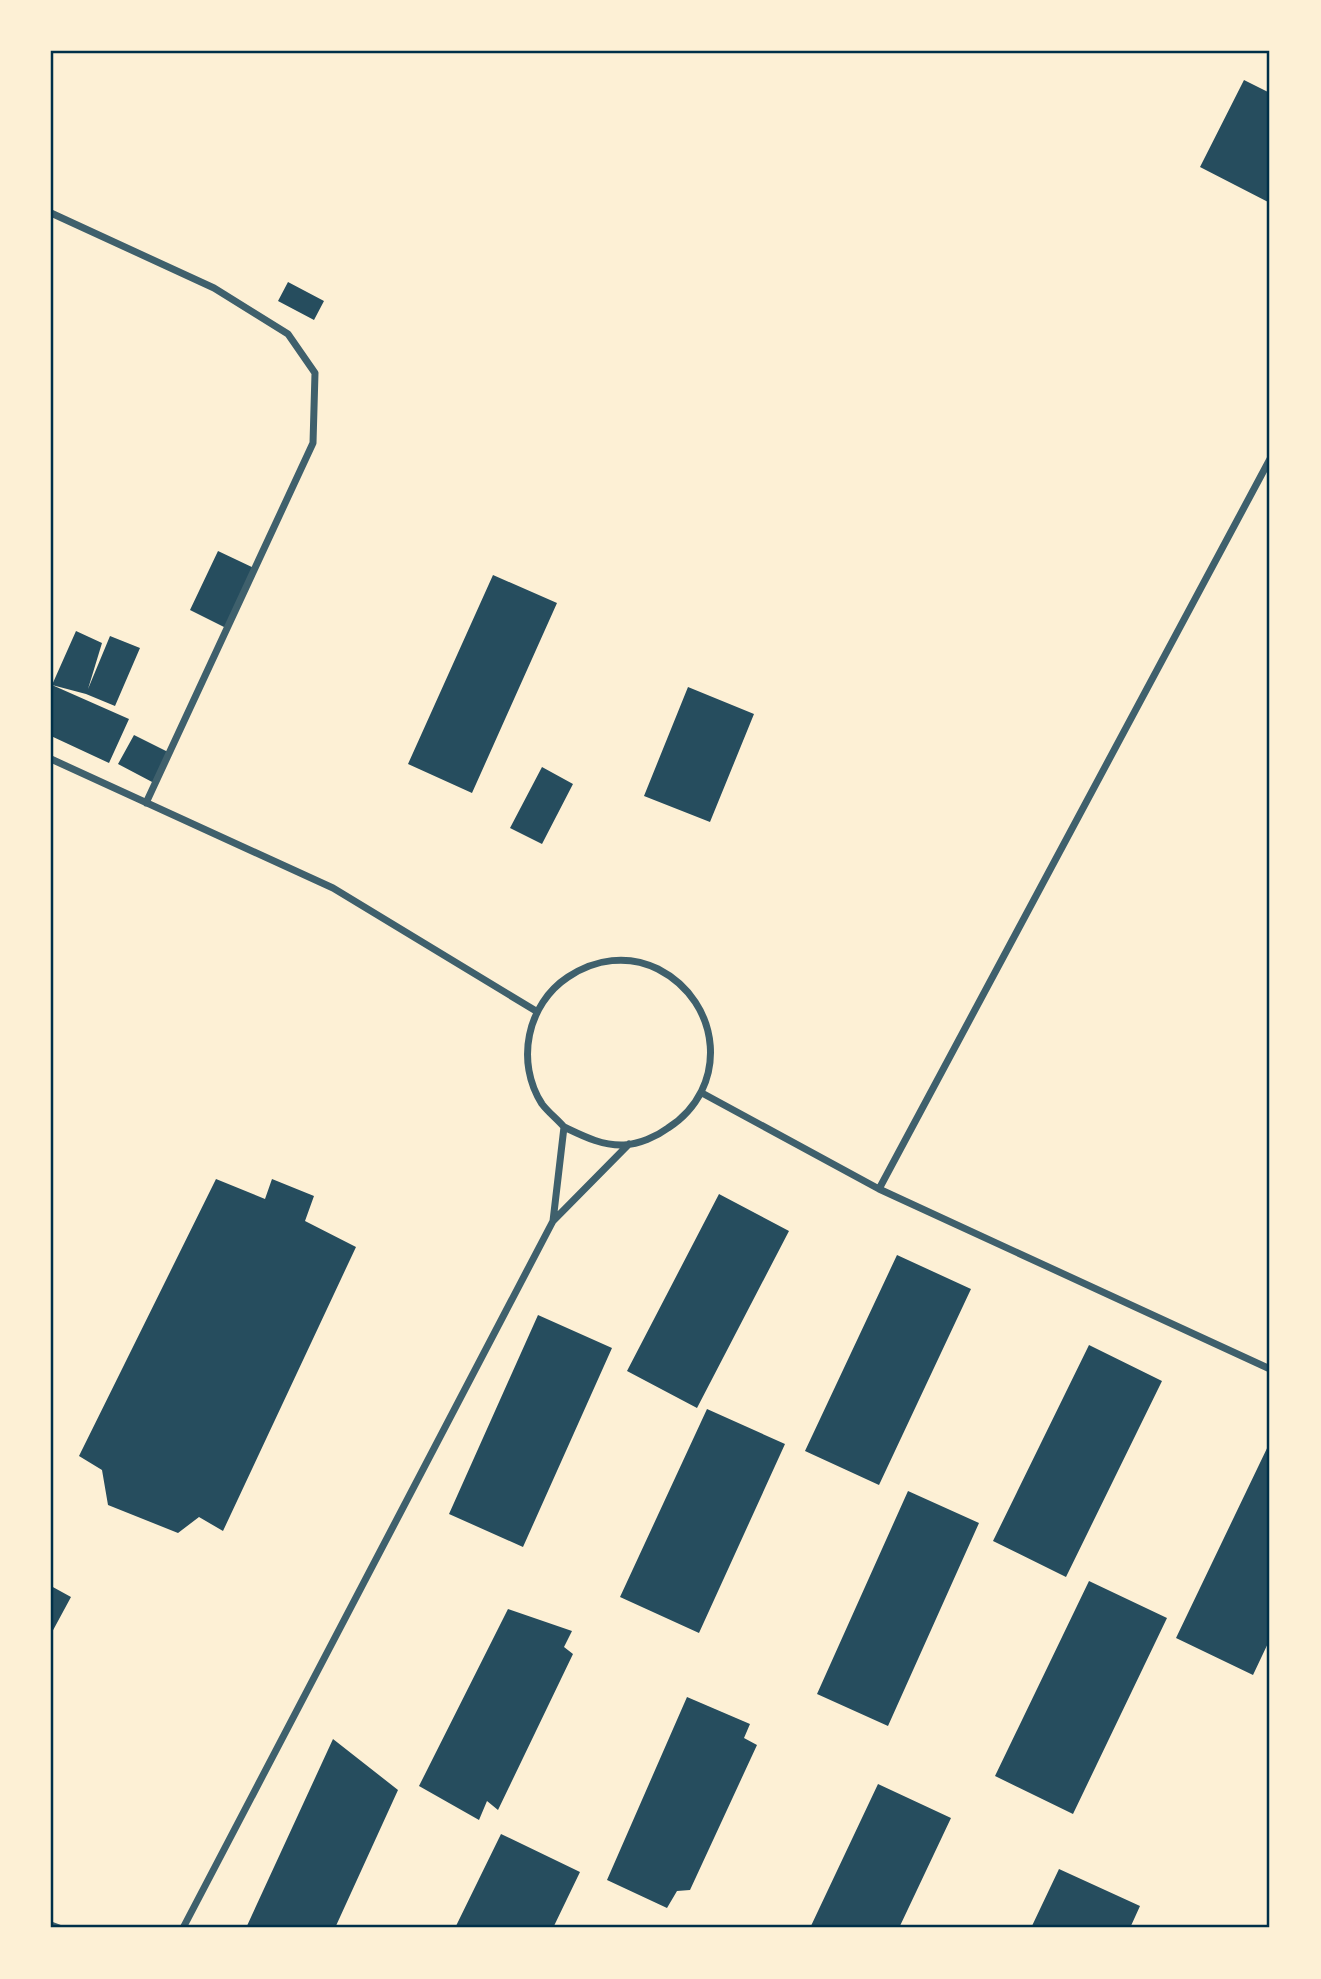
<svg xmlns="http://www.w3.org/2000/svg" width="1321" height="1979" font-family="'Noto Serif',serif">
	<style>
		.building { fill: #264d5e }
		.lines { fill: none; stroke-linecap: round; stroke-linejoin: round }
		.minor { stroke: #3f606c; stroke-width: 7 }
		.neatline { fill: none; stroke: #003049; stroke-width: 2.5 }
	</style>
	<rect width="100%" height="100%" fill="#fdf0d5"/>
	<path class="building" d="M1244 80 1270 93V203L1200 167Z
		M288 282 324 301 314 320 278 301Z
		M218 551 256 569 226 628 190 610Z
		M493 575 557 603 472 793 408 764Z
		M76 631 102 643 88 689 110 636 140 648 115 706 86 694 52 685Z
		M52 685 129 719 109 763 51 736Z
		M688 687 754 714 710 822 644 796Z
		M134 735 170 753 154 783 118 764Z
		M542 767 573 784 542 844 510 828Z
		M216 1179 265 1199 272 1179 314 1196 305 1221 356 1247 223 1531 199 1517 178 1533 108 1505 102 1470 79 1456Z
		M719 1194 789 1231 697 1408 627 1371Z
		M897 1255 971 1289 879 1485 805 1451Z
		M538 1315 612 1348 523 1547 449 1514Z
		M1089 1345 1162 1381 1066 1577 993 1541Z
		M707 1409 785 1444 699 1633 620 1597Z
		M1270 1442V1639L1253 1675 1176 1638Z
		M908 1491 979 1523 888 1726 817 1694Z
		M1089 1581 1167 1618 1073 1814 995 1776Z
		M51 1586 71 1597 51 1634Z
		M508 1609 572 1631 564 1647 573 1654 498 1810 487 1801 479 1820 419 1786Z
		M687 1697 750 1724 744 1738 757 1745 690 1890 677 1891 667 1908 607 1880Z
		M333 1739 398 1790 335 1928H246Z
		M878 1784 951 1818 899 1928H810Z
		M501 1834 580 1872 553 1928H455Z
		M1059 1869 1140 1906 1130 1928H1031Z"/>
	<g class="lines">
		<path class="minor" d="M51 213 214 288 288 334 315 373 313 443 146 803
			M51 759 333 888 536 1011
			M702 1093 879 1189 1270 1369
			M879 1189 1270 459
			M553 1221 564 1127C557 1119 548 1112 542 1104 515 1062 527 1004 568 977 595 959 628 954 658 969 722 1002 730 1088 668 1128 656 1137 639 1144 624 1145 602 1146 583 1136 564 1127
			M51 1925 59 1928
			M183 1928 553 1221 629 1144"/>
	</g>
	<rect width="1321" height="1979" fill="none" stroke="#fdf0d5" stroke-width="105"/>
	<rect x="52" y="52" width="1216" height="1874" class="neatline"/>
</svg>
